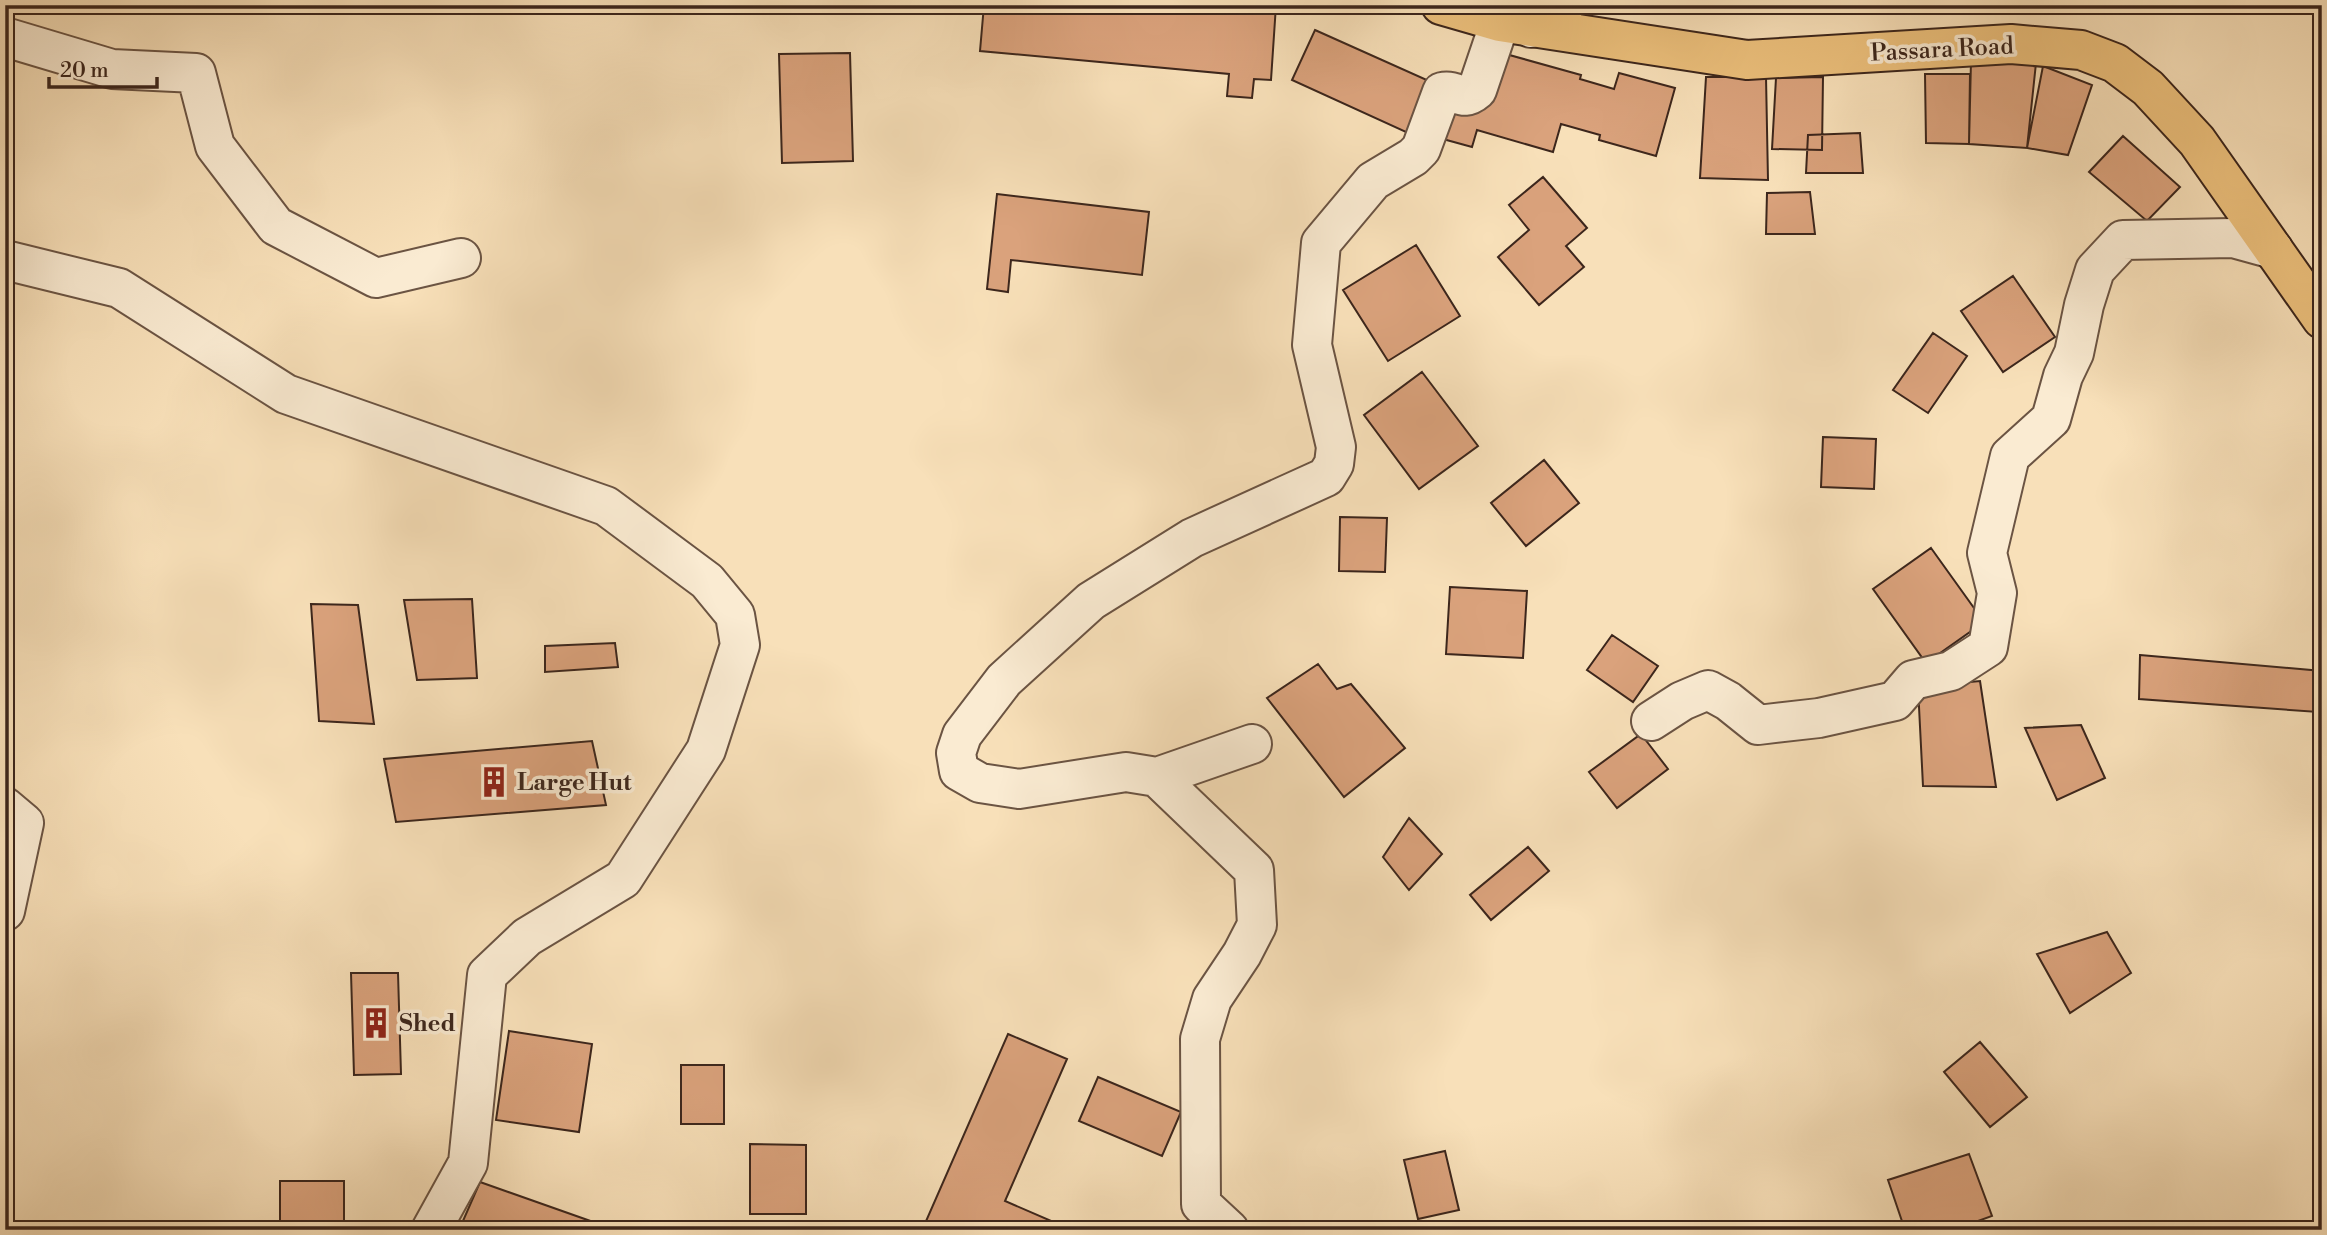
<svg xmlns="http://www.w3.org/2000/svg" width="2327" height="1235" font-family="'Libre Bodoni',serif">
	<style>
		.building { fill: #daa27c; stroke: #3c261c; stroke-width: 2 }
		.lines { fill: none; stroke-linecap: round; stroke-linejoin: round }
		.minor-casing { stroke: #6b5443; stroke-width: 42 }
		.highway-casing { stroke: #3c261c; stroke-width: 42 }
		.minor { stroke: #faebd2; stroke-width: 38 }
		.highway { stroke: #ecc07c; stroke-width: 38 }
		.labels { text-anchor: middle; stroke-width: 7; stroke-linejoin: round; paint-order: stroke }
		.street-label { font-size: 24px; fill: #3c261c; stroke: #faebd2 }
		.poi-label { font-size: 24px; font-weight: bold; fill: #3c261c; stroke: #faebd2; text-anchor: start }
	</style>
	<rect width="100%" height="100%" fill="#f8e0b9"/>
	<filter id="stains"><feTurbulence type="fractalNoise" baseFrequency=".00286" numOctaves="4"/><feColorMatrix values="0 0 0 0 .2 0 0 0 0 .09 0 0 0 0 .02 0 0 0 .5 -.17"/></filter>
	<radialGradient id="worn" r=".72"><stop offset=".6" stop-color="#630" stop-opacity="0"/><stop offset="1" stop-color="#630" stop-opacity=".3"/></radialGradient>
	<path class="building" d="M984 5H1276L1271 80 1254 79 1252 98 1227 96 1229 74 980 51Z
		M1787 5H1863V10L1805 11Z
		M1315 30 1438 85 1419 138 1292 80Z
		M1495 51 1581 75 1580 79 1614 89 1619 73 1675 88 1656 156 1599 140 1600 135 1561 124 1553 152 1477 130 1472 147 1432 136 1443 98Z
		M850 53 853 161 782 163 779 54Z
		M1971 61 2036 63 2027 148 1969 144Z
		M2043 66 2092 85 2068 155 2027 148Z
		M1925 74H1970L1969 144 1926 143Z
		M1706 77H1766L1768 180 1700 178Z
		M1823 77 1822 150 1772 149 1776 78Z
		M1860 133 1863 173H1806L1808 135Z
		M2123 136 2180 187 2147 221 2089 172Z
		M1543 177 1587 228 1566 246 1584 267 1539 305 1498 257 1529 230 1509 205Z
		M1810 192 1815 234H1766L1767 193Z
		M997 194 1149 212 1142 275 1011 260 1008 292 987 289Z
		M1416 245 1460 316 1388 361 1343 290Z
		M2013 276 2055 337 2003 372 1961 311Z
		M1933 333 1967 356 1928 413 1893 390Z
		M1422 372 1478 446 1419 489 1364 415Z
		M1823 437 1876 439 1874 489 1821 487Z
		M1544 460 1579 503 1526 546 1491 503Z
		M1340 517 1387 518 1385 572 1339 571Z
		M1931 548 1984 622 1926 663 1873 589Z
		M1450 587 1527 591 1523 658 1446 654Z
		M472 599 477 678 417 680 404 600Z
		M311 604 358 605 374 724 319 721Z
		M1612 635 1658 666 1633 702 1587 670Z
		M615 643 618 667 545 672V646Z
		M2140 655 2322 671 2318 712 2139 699Z
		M1318 664 1337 689 1351 684 1405 748 1344 797 1267 698Z
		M1980 681 1996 787 1923 786 1918 687Z
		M2081 725 2105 778 2057 800 2025 728Z
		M1641 734 1668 769 1617 808 1589 772Z
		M592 741 606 805 396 822 384 759Z
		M1409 818 1442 854 1409 890 1383 857Z
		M1528 847 1549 871 1491 920 1470 895Z
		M2107 932 2131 973 2070 1013 2037 954Z
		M351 973H398L401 1074 354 1075Z
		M509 1031 592 1044 579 1132 496 1120Z
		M1008 1034 1067 1059 1005 1201 1072 1230H927L923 1228Z
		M1980 1042 2027 1097 1990 1127 1944 1072Z
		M681 1065H724V1124H681Z
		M1098 1077 1181 1112 1162 1156 1079 1121Z
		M750 1144 806 1145V1214H750Z
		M1445 1151 1459 1210 1418 1219 1404 1160Z
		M1969 1154 1992 1216 1953 1230H1905L1888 1180Z
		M280 1181H344V1230H280Z
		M480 1182 616 1230H459Z"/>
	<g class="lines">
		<defs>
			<path id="minor" d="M1531 28 1565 5
				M5 37 112 69 196 73 215 146 276 226 376 278 461 258
				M5 260 119 288 286 394 606 506 707 581 735 615 740 645 706 750 623 879 527 937 487 975 468 1163 431 1230
				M1651 721 1682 701 1708 690 1728 701 1758 725 1819 718 1895 701 1913 680 1951 671 1988 647 1997 593 1987 553 2010 456 2051 419 2063 376 2074 353 2084 305 2095 270 2123 240 2233 238 2273 249
				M1157 777 1126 772 1019 789 980 783 959 771 956 753 962 735 1004 680 1091 601 1192 538 1326 477 1334 464 1336 447 1312 345 1321 243 1373 181 1413 157 1421 149 1442 92C1458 88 1461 104 1477 90L1500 22
				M5 807 24 823 5 911
				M1229 1230 1201 1204 1200 1039 1212 999 1242 954 1257 925 1254 870 1157 777 1252 744"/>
			<path id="highway" d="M1441 5 1500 22 1747 60 2011 44 2081 50 2115 63 2148 88 2197 141 2322 319"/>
		</defs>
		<use href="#minor" class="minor-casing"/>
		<use href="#highway" class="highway-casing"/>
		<use href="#minor" class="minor"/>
		<use href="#highway" class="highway"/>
	</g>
	<defs>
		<symbol id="building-bare" viewBox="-9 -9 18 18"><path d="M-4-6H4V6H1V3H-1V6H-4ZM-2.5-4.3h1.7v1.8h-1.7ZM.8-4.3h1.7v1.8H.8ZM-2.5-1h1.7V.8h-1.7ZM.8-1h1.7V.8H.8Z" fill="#8f2418" stroke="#faebd2" stroke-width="2.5" paint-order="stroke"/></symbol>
	</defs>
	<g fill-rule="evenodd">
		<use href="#building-bare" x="472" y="760" width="44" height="44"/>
		<use href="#building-bare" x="354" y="1001" width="44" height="44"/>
	</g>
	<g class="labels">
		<g class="street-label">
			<text transform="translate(1942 49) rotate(-3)" y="8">Passara Road</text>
		</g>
		<g class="poi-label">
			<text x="517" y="790">Large Hut</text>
			<text x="399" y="1031">Shed</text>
		</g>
	</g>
	<rect width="2327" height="1235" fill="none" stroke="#f8e0b9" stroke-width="28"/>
	<rect x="7" y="7" width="2313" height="1221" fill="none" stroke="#3c261c" stroke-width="3.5"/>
	<rect x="14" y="14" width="2299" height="1207" fill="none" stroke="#3c261c" stroke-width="2"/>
	<path d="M49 77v10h108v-10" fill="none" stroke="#3c261c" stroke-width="3.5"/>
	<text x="60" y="77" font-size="21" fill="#3c261c" stroke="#faebd2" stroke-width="5" paint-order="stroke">20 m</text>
	<rect width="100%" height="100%" filter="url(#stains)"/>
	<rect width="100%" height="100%" fill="url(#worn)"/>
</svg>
